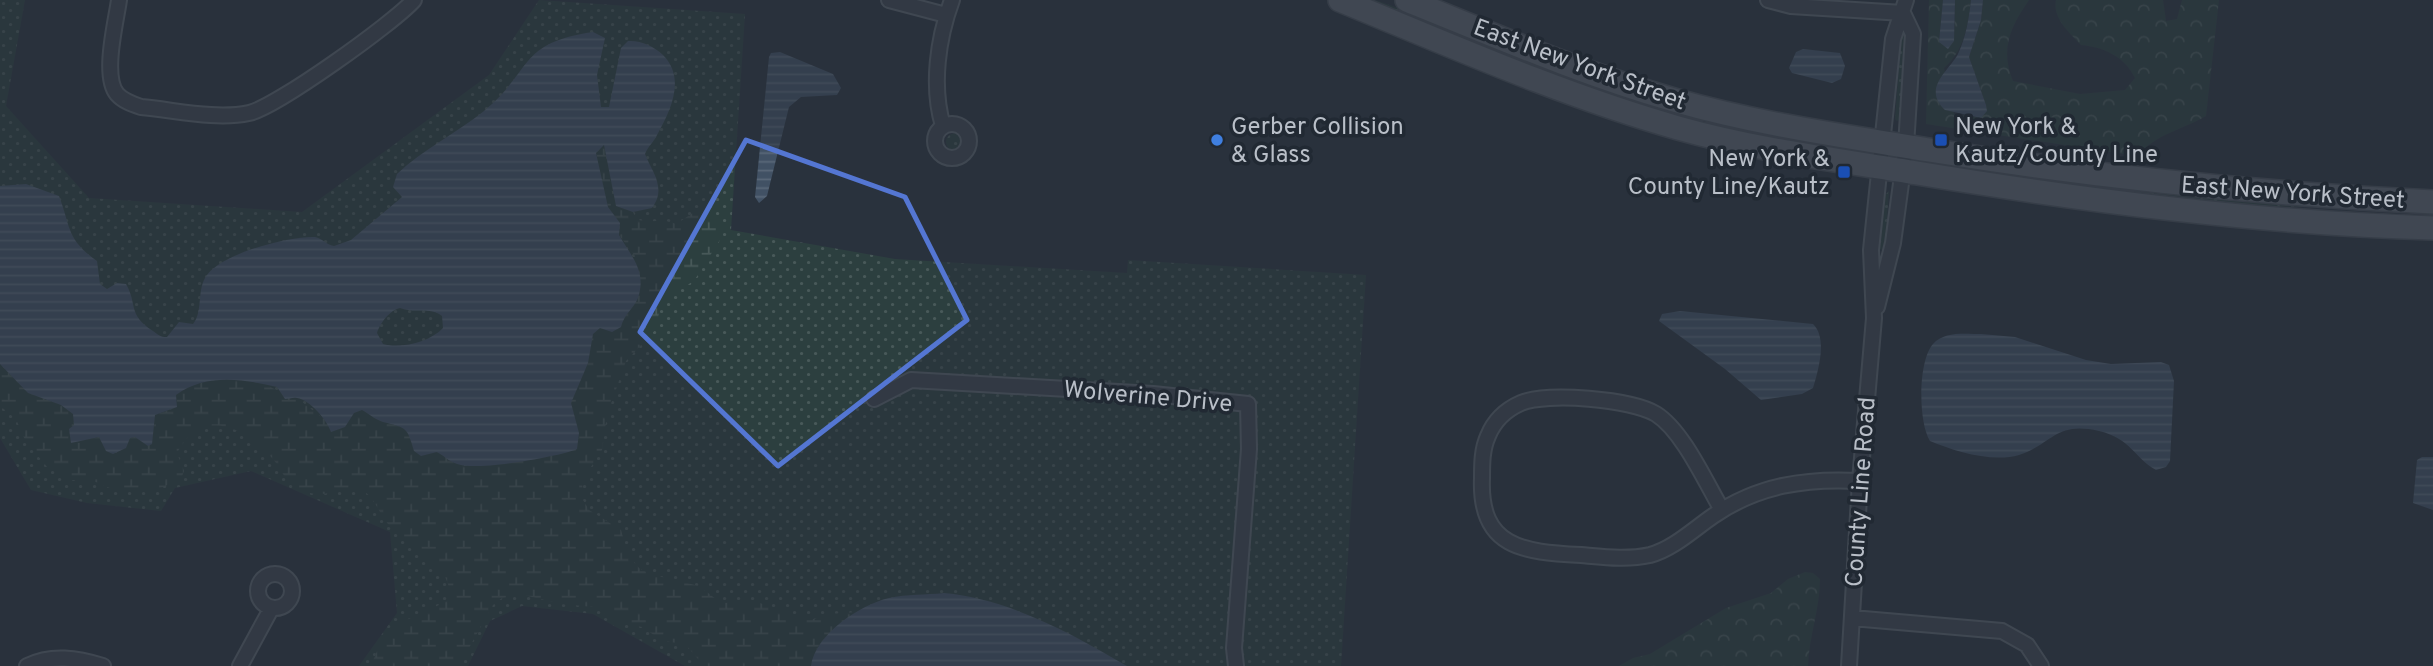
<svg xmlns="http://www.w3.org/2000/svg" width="2433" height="666" font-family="Overpass,sans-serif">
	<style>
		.grass { fill: url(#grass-dots) }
		.forest { fill: url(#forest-crowns) }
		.wetland { fill: url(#wetland-marsh) }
		.water { fill: url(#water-rules); fill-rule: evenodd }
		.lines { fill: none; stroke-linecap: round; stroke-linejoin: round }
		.minor-casing { stroke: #5a626b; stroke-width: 18 }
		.primary-casing { stroke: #464d57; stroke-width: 26 }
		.minor { stroke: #3c444e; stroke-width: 14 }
		.primary { stroke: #5b636d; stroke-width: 23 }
		.marked { fill: none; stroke: #5476d2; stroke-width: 5; stroke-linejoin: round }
		.shop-dot { fill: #3f7fe0; stroke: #212933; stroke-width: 2.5 }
		.transit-dot { fill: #1a4fb4; stroke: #212933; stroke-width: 2.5 }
		.labels { text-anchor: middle; stroke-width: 7; stroke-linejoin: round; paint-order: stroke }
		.street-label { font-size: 24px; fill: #b9bfc8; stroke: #212933 }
		.poi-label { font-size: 24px; fill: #b9bfc8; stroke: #212933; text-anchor: start }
	</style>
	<defs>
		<pattern id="grass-dots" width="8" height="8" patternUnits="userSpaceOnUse" patternTransform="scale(1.75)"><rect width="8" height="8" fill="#2c3f3f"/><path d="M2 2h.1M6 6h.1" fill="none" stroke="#485959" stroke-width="1.8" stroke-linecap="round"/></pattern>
		<pattern id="forest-crowns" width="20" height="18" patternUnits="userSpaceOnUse" patternTransform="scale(1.75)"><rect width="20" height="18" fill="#2c3f3f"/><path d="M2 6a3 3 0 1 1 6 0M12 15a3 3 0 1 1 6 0" fill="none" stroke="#485959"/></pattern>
		<pattern id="wetland-marsh" width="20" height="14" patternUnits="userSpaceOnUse" patternTransform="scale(1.75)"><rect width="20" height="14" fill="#2c3f3f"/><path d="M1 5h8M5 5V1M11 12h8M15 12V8" fill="none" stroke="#485959"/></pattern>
		<pattern id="water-rules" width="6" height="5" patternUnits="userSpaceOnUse" patternTransform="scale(1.75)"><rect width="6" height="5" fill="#415164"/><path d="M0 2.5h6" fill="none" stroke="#5a6879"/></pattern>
	</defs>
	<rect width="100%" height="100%" fill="#29323d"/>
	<path class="grass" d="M0 0H25L6 106 89 198 302 212 489 75 539 0 745 14 731 230 895 259 1127 273 1128 260 1366 275 1341 666H685L593 614 522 606 490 621 468 666H359L397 613 390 532 251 471 175 488 161 511 87 503 31 490 0 438Z
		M1362 0H1375L1722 121 1721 124 1628 104Z
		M1905 34 1910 36 1902 117 1897 121 1895 119 1901 36Z
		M946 142a9 9 0 1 1 18 0a9 9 0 1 1-18 0Z
		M2070 186 2316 205V207L2217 205Z
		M1889 191 1885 248 1883 251 1879 248 1883 197Z"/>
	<path class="forest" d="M1929 0H1943L1939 42 1954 41 1955 0H1971C1968 25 1964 51 1944 68L1954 114 1981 118 1986 105 1969 57 1981 20 1983 0H2029C2010 27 2000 50 2013 81L2080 94 2125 90 2135 78C2125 57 2104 47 2081 45 2070 33 2052 18 2056 0H2163L2166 21 2177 19 2182 0H2219L2206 116C2182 130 2156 134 2137 156L1926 124Z
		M1805 572 1813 573 1820 579C1820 609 1809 636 1808 666H1619L1633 658 1650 654 1726 608 1771 593 1788 579Z"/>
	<path class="wetland" d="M604 145 613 198 621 210 633 212 636 219C650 224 662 218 676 224L696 211 706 209 718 220 723 235 694 281 668 296 660 309 655 330 626 361 607 415 602 450 582 481 583 500 589 510 621 530 628 555 639 568 650 574 699 586 721 603 757 602 810 620 830 614 857 612C837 628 814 640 811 666H704L685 644 663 641 642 627 621 623 594 607 561 604 524 595 502 598 493 605 459 666H371C392 612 407 626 447 600 449 593 450 586 446 579 435 556 405 543 388 524 379 513 375 498 362 490 347 482 321 507 291 484 284 478 279 465 272 458 245 427 202 406 177 453L184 471 181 479 158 489 126 491 114 490 96 482 71 480 48 468 25 440 16 419 0 406V364L28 393 62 405 73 414 74 426 69 429 78 443 99 437C107 445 105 455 119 453L130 438 135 437 148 446 153 438 155 415 172 409 177 401 176 395C210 371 260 376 292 399L297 398 329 423 347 421 354 413 363 410C369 414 376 420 383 422 406 428 408 426 414 451L421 456 437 452 464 466 494 464 579 442 571 403 588 363 593 334 600 328 621 327 627 311 637 300 635 256 619 235 620 223C603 207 598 175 596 153Z"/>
	<path class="water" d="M1943 0H1955L1954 41 1948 49 1939 42Z
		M1971 0H1983L1981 20 1969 57 1986 105 1987 111 1981 118 1945 110C1922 88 1948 72 1958 54 1966 37 1969 18 1971 0Z
		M593 32 605 38 597 75 601 107H609L621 48 628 41C640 40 654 46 663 55 686 78 671 110 657 135 654 142 648 146 645 154 652 172 667 188 652 208L633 212 616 206 604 145 596 153 608 207 620 223 619 235C631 256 647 271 638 298 634 308 624 314 621 327L612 332 600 328 593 334 588 363 571 403 579 433 577 449C559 457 479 470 461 465 450 463 446 457 437 452L421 456 414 451C407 427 407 428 383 422 376 420 369 414 362 410L354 413 345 427 331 432C327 420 310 400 297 398 293 397 289 399 285 399L277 387C243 379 206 373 176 395L177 407 155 415 152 444 148 446 135 437 130 438 126 448 113 454 106 451 99 437 71 443 69 429 74 425 73 414 61 405 28 393 0 364V186L26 184 59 196C71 227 66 239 97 261L100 284 107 289 117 283 126 284C138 305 127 314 153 331 159 335 160 337 167 337L179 322 193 324C203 312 197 292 205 278 218 254 289 236 315 237 322 238 326 245 334 246L351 240 402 197 393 187 397 174C423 149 457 133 484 111 533 71 517 43 593 32ZM400 308C415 314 429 306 442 316L443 328C430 342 401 349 383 344L377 333C380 323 390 310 400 308Z
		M1803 49 1840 53 1845 66 1841 79 1832 83 1792 73 1789 68 1796 52Z
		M780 52 833 74 841 88 837 95 801 97 789 107 767 196 759 203 755 197 769 57 771 53Z
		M1680 311 1813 324C1828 338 1818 371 1813 388L1802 394 1761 400 1725 369 1659 321 1662 314Z
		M1981 334 2015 337 2086 360 2111 364 2161 362 2169 365 2174 381 2170 461 2166 467 2156 470C2133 457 2132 439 2099 431 2055 421 2053 444 2019 455 1992 463 1954 451 1930 441 1918 422 1918 361 1933 344 1944 331 1965 334 1981 334Z
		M2422 457H2433V510L2413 503 2417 460Z
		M944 593C1009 599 1071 633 1127 666H811C815 635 859 605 889 598 907 594 926 595 944 593Z"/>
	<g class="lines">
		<defs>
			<path id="minor" d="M119 0C116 22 102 76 117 94 123 101 132 104 141 107 175 110 216 120 249 113 275 108 395 22 414 0
				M889 0 946 15
				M1768 0 1791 6 1903 13
				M935 141a17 17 0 1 1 34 0a17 17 0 1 1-34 0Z
				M943 126C931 86 938 38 952 0
				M1877 307 1893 243 1906 146 1913 34 1903 13
				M874 399 911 380 1153 394 1248 404 1249 449 1234 648 1236 666
				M1722 510C1706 483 1683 431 1656 414 1631 399 1547 392 1521 403 1505 410 1494 421 1488 436 1482 449 1482 464 1482 478 1479 548 1523 552 1581 555 1604 557 1627 560 1650 555 1673 549 1694 529 1713 516 1758 485 1806 478 1860 481
				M258 591a17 17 0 1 1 34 0a17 17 0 1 1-34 0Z
				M1852 618 2002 631 2027 645 2041 666
				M27 666C52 654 77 658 103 666
				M240 666 271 609
				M1849 666 1860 481 1874 318 1871 250 1893 39 1906 0"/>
			<path id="primary" d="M1340 0C1452 46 1562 95 1678 128 1756 150 1837 160 1917 173 2088 201 2260 223 2433 228
				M1407 0C1496 36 1583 74 1674 100 1757 124 1844 136 1929 150 2096 177 2263 194 2433 202"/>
		</defs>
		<use href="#minor" class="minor-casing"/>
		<use href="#primary" class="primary-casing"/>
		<use href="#minor" class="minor"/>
		<use href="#primary" class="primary"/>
	</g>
	<path d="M0 0H2433V666H0ZM746 140 905 197 967 320 778 466 640 332Z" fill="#29323d" fill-opacity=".55" fill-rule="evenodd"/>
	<path class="marked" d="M746 140 905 197 967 320 778 466 640 332Z"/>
	<circle class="shop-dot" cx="1217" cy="140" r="7"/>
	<g class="transit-dot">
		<rect x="1934" y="133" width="14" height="14" rx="3.5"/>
		<rect x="1837" y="165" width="14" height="14" rx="3.5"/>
	</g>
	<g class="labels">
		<g class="street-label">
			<text transform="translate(1580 64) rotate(20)" y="8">East New York Street</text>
			<text transform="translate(2293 192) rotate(4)" y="8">East New York Street</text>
			<text transform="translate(1148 396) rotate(5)" y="8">Wolverine Drive</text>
			<text transform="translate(1860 492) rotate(-86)" y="8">County Line Road</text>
		</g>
		<g class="poi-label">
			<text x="1231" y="134">Gerber Collision<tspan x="1231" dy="28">&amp; Glass</tspan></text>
			<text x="1955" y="134">New York &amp;<tspan x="1955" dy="28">Kautz/County Line</tspan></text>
			<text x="1830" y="166" text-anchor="end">New York &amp;<tspan x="1830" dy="28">County Line/Kautz</tspan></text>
		</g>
	</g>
</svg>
